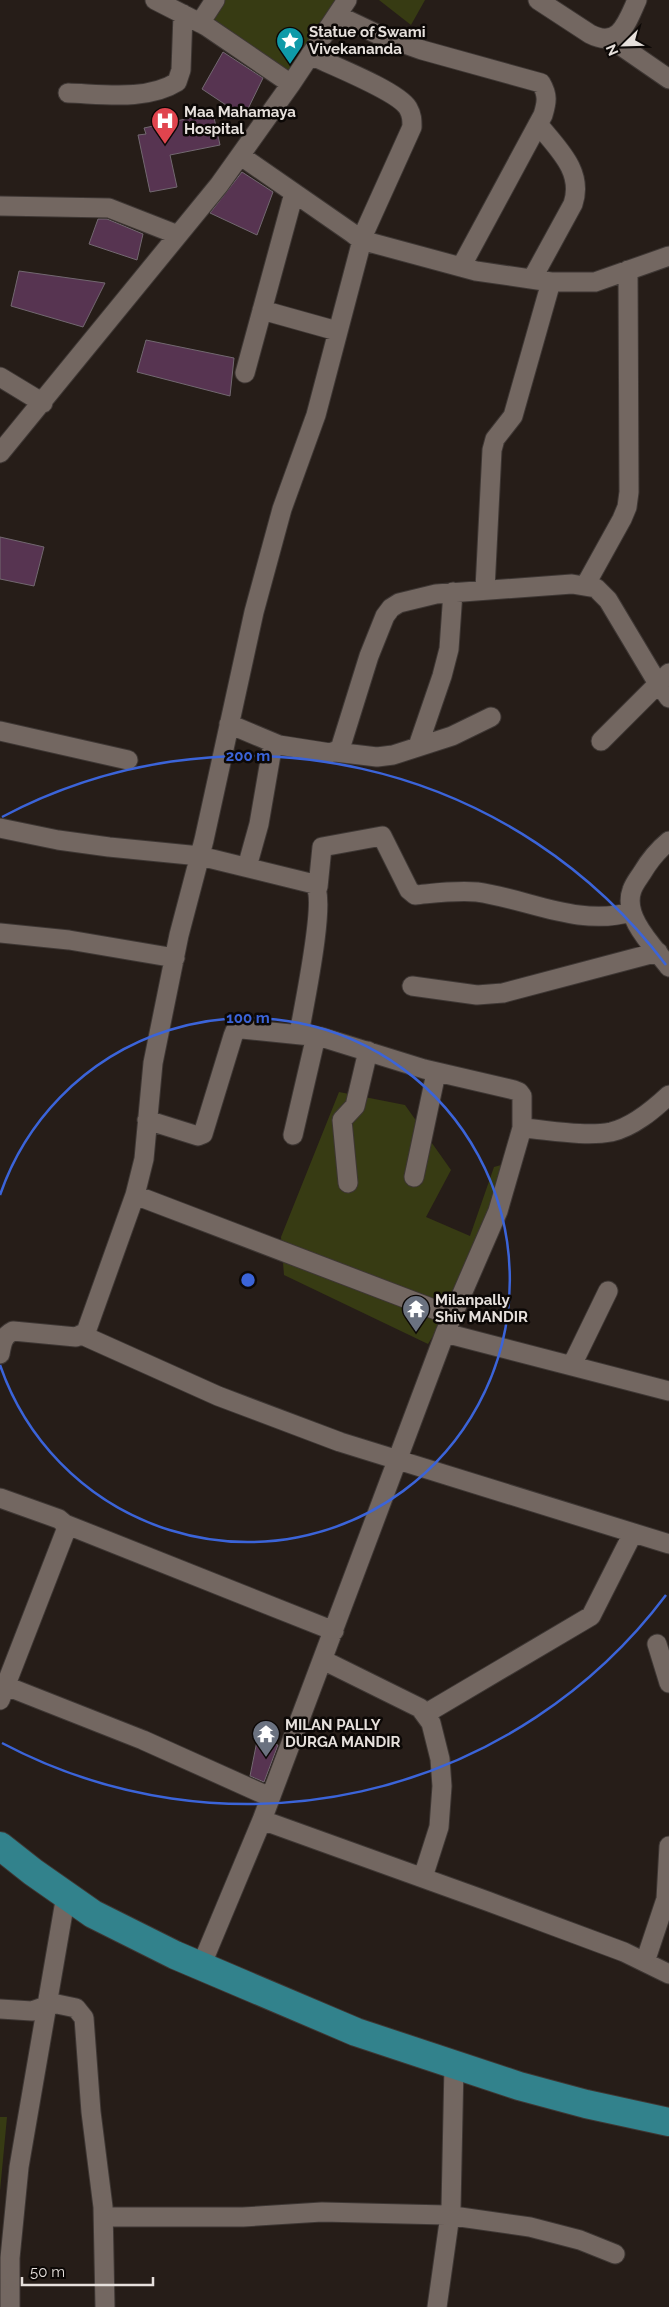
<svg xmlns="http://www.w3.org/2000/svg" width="669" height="2307" font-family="Raleway,sans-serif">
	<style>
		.green { fill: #373b13 }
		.building { fill: #573451; stroke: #726870 }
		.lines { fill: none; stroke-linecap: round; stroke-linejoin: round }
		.street-casing { stroke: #3e3734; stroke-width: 21 }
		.primary-casing { stroke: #3e3734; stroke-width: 30 }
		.street { stroke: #736761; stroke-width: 19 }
		.primary { stroke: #32828c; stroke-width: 28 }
		.ring { fill: none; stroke: #3b64d9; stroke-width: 2.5 }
		.labels { text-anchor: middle; stroke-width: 5; stroke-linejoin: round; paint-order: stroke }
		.poi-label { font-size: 15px; font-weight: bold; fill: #e6e0dc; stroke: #0c0806; text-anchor: start }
		.centre { fill: #3b64d9; stroke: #0c0806; stroke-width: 2.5 }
		.ring-label { font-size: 15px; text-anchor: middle; font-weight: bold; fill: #3b64d9; stroke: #0c0806; stroke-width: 5; stroke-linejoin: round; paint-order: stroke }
	</style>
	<rect width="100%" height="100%" fill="#261d18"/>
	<path class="green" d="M219 0H352L289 79 205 22Z
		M379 0H425L411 25Z
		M339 1092 405 1105 451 1170 426 1217 470 1236 494 1167 512 1162 498 1211 492 1244 439 1332 433 1336 428 1344 284 1275 281 1237Z
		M0 2117H7L0 2191Z"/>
	<path class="building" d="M223 52 263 78 244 117 202 89Z
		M213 113 220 145 170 155 177 187 150 192 138 135 146 134 144 128Z
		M242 172 273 192 257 235 210 213Z
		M98 219H107L143 234 137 260 89 244Z
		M19 271 105 283 83 327 11 306Z
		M146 340 234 358 230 396 137 372Z
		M0 537 44 547 34 586 0 579Z
		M257 1741 278 1745 264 1782 250 1776Z"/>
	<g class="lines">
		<defs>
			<path id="street" d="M155 0 206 26 291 84
				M538 0 590 34C619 49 627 22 637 0
				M337 15 377 34 422 50 541 83C548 95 547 102 543 115L461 267
				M200 23 215 0
				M611 39 669 79
				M310 55C331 65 398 91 408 108 412 115 412 120 412 127L361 240 476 271 551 282H595L669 256
				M68 93C102 94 147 101 177 82L181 70 183 14
				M0 206 109 208 178 235
				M532 279 573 204C584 171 557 148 538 124
				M262 310 337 331
				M245 373 294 193
				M0 377 43 403
				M0 453 219 185 291 84 347 0
				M586 584 622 519 627 507 629 492 628 270
				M485 589 492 450 495 439 513 416 551 282
				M229 724 279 745 330 753 340 749 369 656 385 616 391 608 399 603 436 594 572 584 596 588 608 600 654 677 669 698
				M0 731 128 760
				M601 741 669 673
				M418 746 442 676 449 649 453 592
				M335 752 377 757 393 755 452 736 491 717
				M0 828 58 840 109 847 200 856 314 884C327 899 303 1010 299 1034
				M669 841C658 850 649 861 642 873 638 879 634 884 632 890 622 917 654 947 669 967
				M247 867 259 824 273 743
				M318 887 322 847 382 836 409 890 415 895C436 893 456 890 477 892 528 899 579 927 631 912
				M0 933 69 940 175 958
				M412 986 477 995 503 993 658 952
				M147 1120 198 1136 203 1134 233 1036 235 1031 242 1029 321 1037 424 1069 514 1090 519 1092 522 1096V1128L498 1211 445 1333 262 1820 201 1966
				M522 1128C549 1130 585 1137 611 1132 633 1127 653 1110 669 1095
				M293 1135 316 1036
				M414 1177 436 1073
				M348 1183 342 1120 355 1106 368 1051
				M135 1195 452 1316
				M445 1333 669 1391
				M82 1335 218 1396 340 1442 669 1544
				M0 1354C2 1343 3 1336 13 1331L76 1337 86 1332 135 1195 144 1159 153 1063 179 935 204 840 254 612 282 509 316 415 360 248 361 240 352 233 241 156
				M572 1365 608 1291
				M0 1498 59 1519 65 1524 66 1530 0 1700
				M65 1524 334 1631
				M657 1644 669 1683
				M323 1660 420 1708 431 1723 440 1759 442 1786 439 1827 423 1877
				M6 1686 143 1740 270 1797
				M425 1714 591 1616 633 1533
				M262 1820 487 1901 624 1952 669 1974
				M645 1962 666 1899 669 1846
				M0 2009 32 2011 49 2005 57 2004 76 2008 84 2018 91 2112 103 2207 105 2307
				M104 2217H243L322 2212 446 2215 530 2227 580 2240 615 2254
				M10 2307V2258L19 2167 66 1895
				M437 2307 451 2208 454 2065"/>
			<path id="primary" d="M0 1846 33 1872 93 1914 175 1955 356 2032 519 2086 586 2104 669 2122"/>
		</defs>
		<use href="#street" class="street-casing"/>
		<use href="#primary" class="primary-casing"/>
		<use href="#street" class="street"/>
		<use href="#primary" class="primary"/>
	</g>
	<g class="ring">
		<path d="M0 1195A262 262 0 1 1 0 1365"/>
		<path d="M666 1595A524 524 0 0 1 2 1743M2 817A524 524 0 0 1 666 965"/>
	</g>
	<defs>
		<symbol id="sight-pin" viewBox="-11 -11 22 30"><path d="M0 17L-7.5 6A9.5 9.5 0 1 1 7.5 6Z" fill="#0f9aa8" stroke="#0c0806"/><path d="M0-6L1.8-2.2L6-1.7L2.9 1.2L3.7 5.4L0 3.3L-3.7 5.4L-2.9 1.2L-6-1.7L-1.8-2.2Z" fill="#fff"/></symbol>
		<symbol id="hospital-pin" viewBox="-11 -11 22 30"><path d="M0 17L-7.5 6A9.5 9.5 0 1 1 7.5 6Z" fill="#e0444e" stroke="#0c0806"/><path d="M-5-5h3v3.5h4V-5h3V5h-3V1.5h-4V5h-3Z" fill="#fff"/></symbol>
		<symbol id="temple-pin" viewBox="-11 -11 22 30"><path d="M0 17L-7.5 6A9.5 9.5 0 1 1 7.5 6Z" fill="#6b7280" stroke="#0c0806"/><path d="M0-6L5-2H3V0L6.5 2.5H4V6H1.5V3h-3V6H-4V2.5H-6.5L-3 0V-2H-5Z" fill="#fff"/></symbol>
	</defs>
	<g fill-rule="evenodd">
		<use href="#sight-pin" x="274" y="25" width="32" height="43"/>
		<use href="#hospital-pin" x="149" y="105" width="32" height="43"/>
		<use href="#temple-pin" x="400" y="1293" width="32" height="43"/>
		<use href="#temple-pin" x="250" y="1718" width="32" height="43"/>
	</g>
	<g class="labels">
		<g class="poi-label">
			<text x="309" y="37">Statue of Swami<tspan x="309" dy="17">Vivekananda</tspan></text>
			<text x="184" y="117">Maa Mahamaya<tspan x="184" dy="17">Hospital</tspan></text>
			<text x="435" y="1305">Milanpally<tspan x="435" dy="17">Shiv MANDIR</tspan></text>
			<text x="285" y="1730">MILAN PALLY<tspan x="285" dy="17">DURGA MANDIR</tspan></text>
		</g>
	</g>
	<circle cx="248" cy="1280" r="8" class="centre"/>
	<g class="ring-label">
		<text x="248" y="761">200 m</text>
		<text x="248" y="1023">100 m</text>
	</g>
	<g transform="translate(624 45) rotate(247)" stroke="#0c0806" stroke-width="4" paint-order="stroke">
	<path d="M0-4L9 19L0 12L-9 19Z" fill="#e6e0dc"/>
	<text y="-8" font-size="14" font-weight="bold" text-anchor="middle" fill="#e6e0dc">N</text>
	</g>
	<path d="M22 2277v8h131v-8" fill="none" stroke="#e6e0dc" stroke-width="2.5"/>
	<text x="30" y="2277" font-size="15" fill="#e6e0dc" stroke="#0c0806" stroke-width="4" paint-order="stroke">50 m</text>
</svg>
